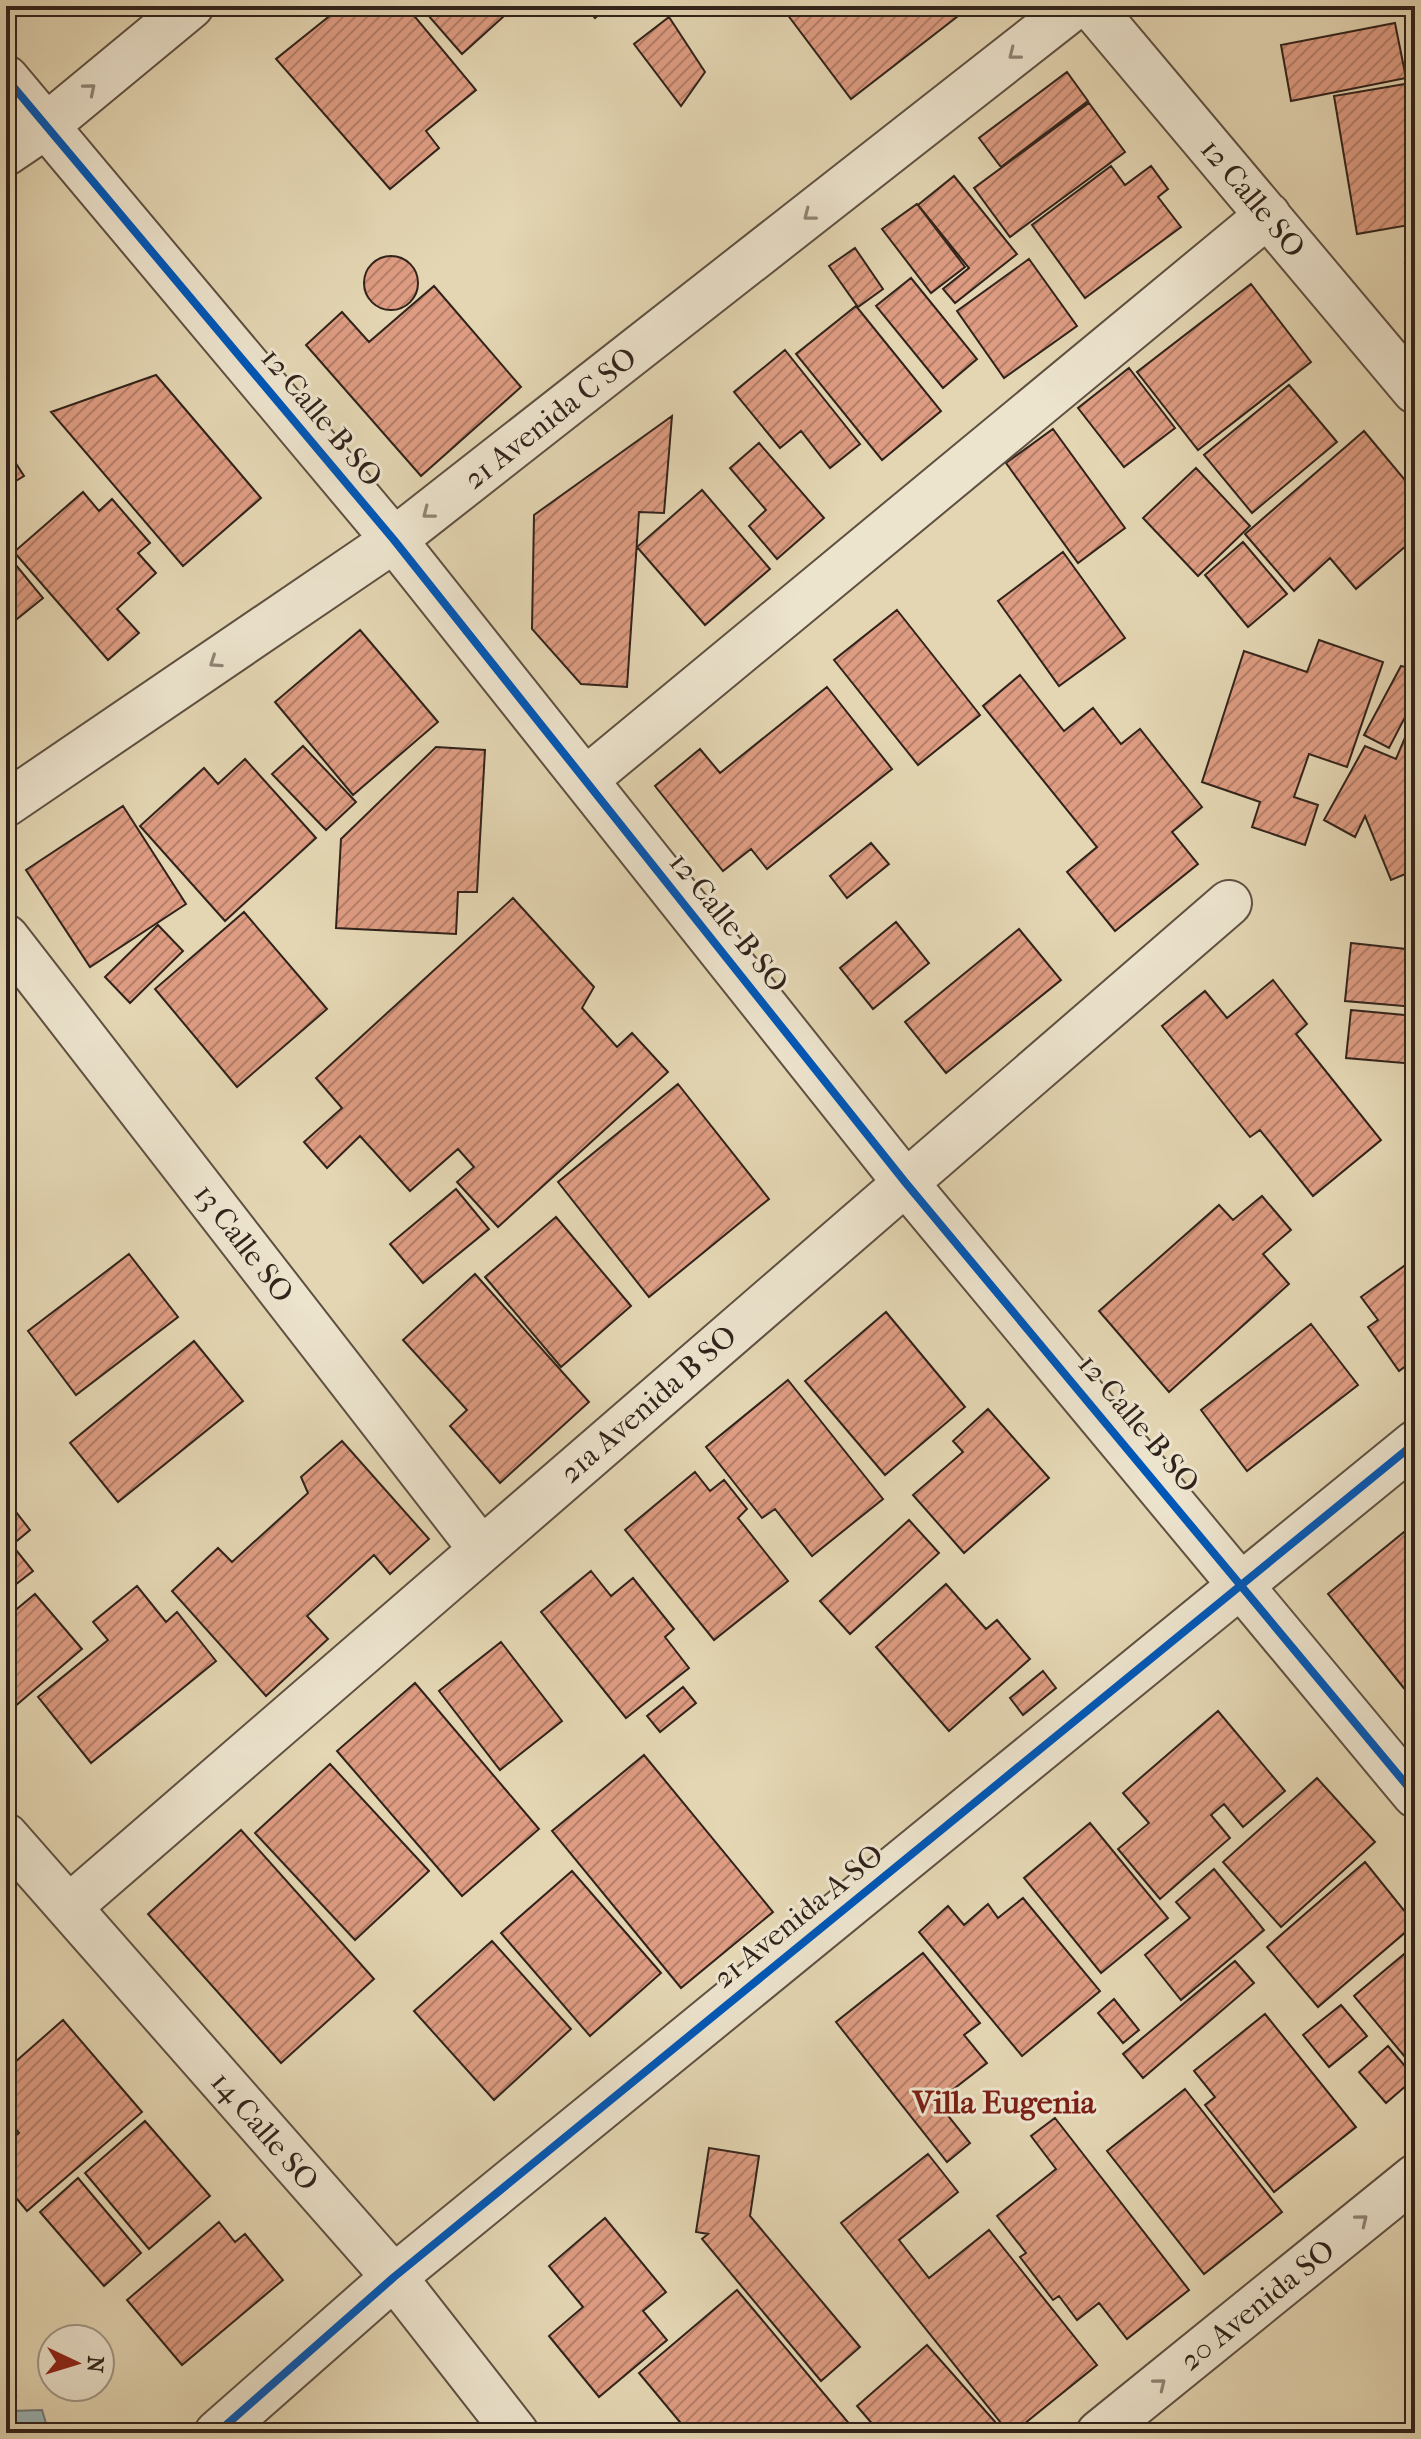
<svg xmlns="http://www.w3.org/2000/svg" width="1421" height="2439" font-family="'IM FELL French Canon',serif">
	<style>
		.water { fill: #9ab6b8; stroke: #707b79; stroke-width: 2 }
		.building { fill: url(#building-hatch); stroke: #31231b; stroke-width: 2 }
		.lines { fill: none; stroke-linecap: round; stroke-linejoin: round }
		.minor-casing { stroke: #5e5041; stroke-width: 48 }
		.minor { stroke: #ede4ce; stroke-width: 44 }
		.cycleway-casing { stroke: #ede4ce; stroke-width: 13 }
		.cycleway { stroke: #0057b8; stroke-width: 8 }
		.oneway { stroke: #8f8474 }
		.labels { text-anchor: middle; stroke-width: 6; stroke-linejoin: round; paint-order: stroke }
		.street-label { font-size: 30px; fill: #31231b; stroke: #ede4ce }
		.neighbourhood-label { font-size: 32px; font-weight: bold; fill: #7a1f14; stroke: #ede4ce }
	</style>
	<defs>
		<pattern id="building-hatch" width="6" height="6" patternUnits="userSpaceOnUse" patternTransform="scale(2)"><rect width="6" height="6" fill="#de9c82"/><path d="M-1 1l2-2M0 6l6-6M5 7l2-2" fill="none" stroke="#b57f6a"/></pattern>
	</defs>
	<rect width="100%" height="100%" fill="#e4d6b3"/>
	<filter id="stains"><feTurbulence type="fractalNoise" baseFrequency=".0025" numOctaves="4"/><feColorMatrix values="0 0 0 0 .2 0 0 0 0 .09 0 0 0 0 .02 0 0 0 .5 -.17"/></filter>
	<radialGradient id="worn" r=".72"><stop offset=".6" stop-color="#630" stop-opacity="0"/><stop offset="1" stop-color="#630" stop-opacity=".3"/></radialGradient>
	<path class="water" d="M42 2410 49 2433H6V2415L11 2411Z"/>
	<path class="building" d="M342 6H406L476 90 426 131 439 148 390 189 276 59Z
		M420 6H515L462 54Z
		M585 6H609L595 18Z
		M798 6H971L851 99 787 14Z
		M669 17 705 72 681 106 634 44Z
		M1415 18V60L1409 19Z
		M1395 23 1406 78 1291 101 1281 45Z
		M1067 72 1088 101 1001 167 979 138Z
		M1411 83 1415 107V224L1357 234 1334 96Z
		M1089 103 1125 152 1010 237 974 188Z
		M1111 166 1125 185 1151 166 1168 189 1158 197 1181 227 1085 298 1032 225Z
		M954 176 1017 254 955 303 943 289 969 268 918 205Z
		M917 204 965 267 931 293 882 229Z
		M855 248 883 289 858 307 829 266Z
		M1415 256V276L1405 264Z
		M364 283a27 27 0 1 1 54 0a27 27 0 1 1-54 0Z
		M1029 259 1077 326 1004 378 957 311Z
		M911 278 977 359 943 388 876 306Z
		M1251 284 1311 362 1198 450 1137 372Z
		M434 286 521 387 421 476 306 345 342 312 369 342Z
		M856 306 941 411 882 460 796 354Z
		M785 350 860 444 830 468 801 431 780 448 734 392Z
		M1129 368 1175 428 1124 467 1078 408Z
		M156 375 261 498 183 566 51 412Z
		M1289 385 1337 442 1252 513 1204 455Z
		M672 416 664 513 639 512 627 687 581 684 532 629 534 515Z
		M1053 429 1125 528 1078 563 1006 463Z
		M1364 431 1415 492V538L1356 589 1330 558 1294 591 1245 534Z
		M759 443 824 518 777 559 749 526 766 510 730 468Z
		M6 448 24 476 6 487Z
		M1196 468 1250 526 1198 576 1143 518Z
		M702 490 770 569 705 625 637 547Z
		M83 492 99 511 112 499 150 543 138 553 156 573 117 609 139 633 108 660 14 552Z
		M1243 542 1287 594 1248 627 1205 575Z
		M1063 552 1125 638 1059 686 998 601Z
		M6 553 43 598 6 628Z
		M897 610 980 715 918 765 834 660Z
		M360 630 438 722 353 795 275 702Z
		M1319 640 1383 662 1347 767 1309 754 1294 797 1318 805 1305 845 1252 827 1260 802 1202 782 1244 651 1307 672Z
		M1401 666 1415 669V698L1389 748 1364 735Z
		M1020 675 1064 731 1093 708 1121 744 1140 729 1202 807 1172 832 1198 864 1115 931 1067 872 1097 847 983 706Z
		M827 687 892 769 767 869 751 849 723 871 655 786 700 749 720 773Z
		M1415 714V870L1391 880 1365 816 1355 837 1324 820 1365 746 1396 759Z
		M303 746 356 802 326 830 272 774Z
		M436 747 485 750 477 892H458L456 934 336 928 341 839Z
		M245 759 316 838 225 921 140 826 204 768 218 784Z
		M123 806 186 904 90 967 26 870Z
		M871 843 889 864 847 898 830 876Z
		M513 898 594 987 582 1008 617 1047 632 1033 668 1072 498 1227 457 1182 474 1167 458 1149 410 1191 360 1136 327 1168 304 1142 342 1108 316 1078Z
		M244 912 327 1009 237 1087 155 989Z
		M896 922 929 963 873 1009 840 968Z
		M158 925 183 951 130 1003 105 977Z
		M1019 929 1061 980 946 1073 905 1022Z
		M1351 943 1415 950V1007L1345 1001Z
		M1273 980 1307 1024 1296 1034 1381 1140 1313 1196 1260 1130 1250 1137 1162 1026 1205 991 1227 1018Z
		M1351 1010 1415 1016V1064L1346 1058Z
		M678 1084 769 1199 649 1297 558 1182Z
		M456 1189 489 1229 423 1283 390 1244Z
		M1262 1196 1291 1230 1263 1254 1289 1284 1169 1392 1099 1311 1219 1205 1233 1220Z
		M556 1217 631 1306 561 1367 485 1277Z
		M129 1254 178 1317 76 1395 28 1331Z
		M1415 1258V1359L1399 1371 1368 1327 1378 1320 1361 1297Z
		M475 1274 589 1402 500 1483 450 1426 467 1410 403 1340Z
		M886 1312 965 1407 885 1475 805 1381Z
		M1311 1324 1358 1385 1247 1471 1201 1410Z
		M194 1341 243 1401 118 1502 70 1443Z
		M788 1380 883 1499 812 1556 775 1509 762 1518 706 1447Z
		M988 1409 1049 1478 964 1553 913 1495 963 1452 953 1441Z
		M342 1441 429 1539 390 1574 374 1555 307 1616 328 1639 266 1696 172 1591 218 1548 232 1562 308 1493 301 1477Z
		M695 1472 710 1491 724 1480 747 1509 738 1518 788 1581 714 1640 625 1530Z
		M6 1499 30 1530 12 1545 33 1571 6 1592Z
		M909 1520 939 1553 850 1634 820 1601Z
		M1415 1523V1557L1411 1560 1415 1564V1686L1407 1692 1328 1594Z
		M591 1571 611 1596 633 1578 674 1629 665 1637 689 1668 626 1718 541 1612Z
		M946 1584 986 1629 997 1620 1030 1659 949 1731 876 1647Z
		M137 1586 166 1622 177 1612 216 1661 91 1763 38 1697 108 1640 93 1622Z
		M35 1594 82 1649 6 1714V1618Z
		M501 1642 562 1721 500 1770 439 1691Z
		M1043 1671 1056 1688 1023 1715 1010 1698Z
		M415 1683 539 1829 462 1896 337 1751Z
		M683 1687 696 1703 660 1732 647 1716Z
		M1218 1711 1285 1791 1243 1827 1224 1804 1211 1815 1230 1838 1160 1899 1118 1849 1149 1823 1123 1793Z
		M644 1755 773 1912 681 1988 552 1831Z
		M330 1764 429 1871 355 1940 255 1833Z
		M1317 1778 1375 1842 1281 1927 1223 1862Z
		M1090 1823 1168 1918 1101 1973 1024 1878Z
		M241 1830 374 1979 281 2063 148 1914Z
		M1365 1862 1415 1924 1318 2007 1267 1947Z
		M1214 1869 1264 1930 1181 2000 1145 1955 1190 1918 1176 1902Z
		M572 1871 661 1973 590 2036 501 1933Z
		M1023 1898 1100 1991 1022 2056 919 1932 948 1906 964 1925 988 1904 998 1918Z
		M492 1941 571 2029 494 2100 414 2011Z
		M1415 1945V2069L1354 1996Z
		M923 1953 980 2023 964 2035 987 2063 937 2102 970 2143 947 2162 836 2022Z
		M1235 1961 1254 1983 1143 2078 1123 2054Z
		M1114 1999 1139 2030 1123 2043 1098 2013Z
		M1341 2005 1367 2036 1329 2067 1303 2035Z
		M1265 2014 1356 2127 1274 2192 1205 2105 1215 2097 1194 2071Z
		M63 2020 142 2112 27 2211 6 2186V2144L19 2133 6 2118V2070Z
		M1388 2046 1415 2078 1386 2103 1359 2072Z
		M1185 2089 1282 2212 1204 2274 1107 2151Z
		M1055 2118 1189 2290 1127 2339 1099 2303 1077 2320 1059 2296 1053 2300 1020 2257 1026 2253 997 2216 1056 2169 1031 2136Z
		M145 2121 210 2196 149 2249 85 2173Z
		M709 2148 759 2156 750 2216 860 2347 821 2381 702 2239 708 2234 696 2232Z
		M928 2154 958 2192 899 2240 929 2278 989 2230 1097 2365 1013 2433H1009L841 2223Z
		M78 2178 141 2253 104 2286 40 2212Z
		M605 2218 666 2292 643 2311 667 2340 599 2397 549 2336 583 2307 549 2266Z
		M219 2222 235 2242 245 2234 283 2280 182 2365 127 2300Z
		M737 2290 857 2433H689L639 2373Z
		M927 2345 1005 2433H880L857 2406Z
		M6 2385 16 2396 6 2405Z"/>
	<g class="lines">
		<defs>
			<path id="minor" d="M1091 6 1415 391
				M6 78 394 540 905 1182 1415 1795
				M6 153 46 126 191 6
				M585 780 1268 215
				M6 804 394 540 1075 6
				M6 937 481 1549
				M6 1836 394 2277 516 2433
				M69 1907 1229 903
				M217 2433 394 2277 1415 1443
				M1099 2433 1415 2177"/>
		</defs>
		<use href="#minor" class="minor-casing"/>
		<use href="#minor" class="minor"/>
		<defs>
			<path id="cycleway" d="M6 78 394 540 905 1182 1415 1795
				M217 2433 394 2277 1415 1443"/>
		</defs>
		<use href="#cycleway" class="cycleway-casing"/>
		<use href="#cycleway" class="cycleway"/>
	</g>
	<defs><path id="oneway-chevron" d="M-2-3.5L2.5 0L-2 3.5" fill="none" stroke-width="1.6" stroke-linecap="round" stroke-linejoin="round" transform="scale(2)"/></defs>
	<g class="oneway">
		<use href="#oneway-chevron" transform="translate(1014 54) rotate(142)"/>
		<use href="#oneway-chevron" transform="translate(90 89) rotate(-40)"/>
		<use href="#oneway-chevron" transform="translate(809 215) rotate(142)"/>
		<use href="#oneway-chevron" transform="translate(428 513) rotate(142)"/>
		<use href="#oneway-chevron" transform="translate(215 662) rotate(146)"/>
		<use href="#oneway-chevron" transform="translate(1362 2220) rotate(-39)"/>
		<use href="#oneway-chevron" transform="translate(1160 2384) rotate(-39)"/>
	</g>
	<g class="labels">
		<g class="street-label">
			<text transform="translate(1253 198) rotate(50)" y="10">12 Calle SO</text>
			<text transform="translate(322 417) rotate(50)" y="10">12 Calle B SO</text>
			<text transform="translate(550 418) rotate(-38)" y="10">21 Avenida C SO</text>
			<text transform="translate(729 922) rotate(51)" y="10">12 Calle B SO</text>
			<text transform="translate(244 1243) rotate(52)" y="10">13 Calle SO</text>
			<text transform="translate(648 1404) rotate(-41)" y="10">21a Avenida B SO</text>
			<text transform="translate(1139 1423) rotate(50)" y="10">12 Calle B SO</text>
			<text transform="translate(798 1916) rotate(-39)" y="10">21 Avenida A SO</text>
			<text transform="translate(265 2131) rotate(49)" y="10">14 Calle SO</text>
			<text transform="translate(1257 2305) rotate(-39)" y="10">20 Avenida SO</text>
		</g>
		<g class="neighbourhood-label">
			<text x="1004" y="2113">Villa Eugenia</text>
		</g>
	</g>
	<rect width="1421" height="2439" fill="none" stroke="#e4d6b3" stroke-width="32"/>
	<rect x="8" y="8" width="1405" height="2423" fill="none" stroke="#31231b" stroke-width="4"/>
	<rect x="16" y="16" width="1389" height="2407" fill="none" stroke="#31231b" stroke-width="2"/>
	<g transform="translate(76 2363) rotate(94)"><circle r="38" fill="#ede4ce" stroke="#a29786" stroke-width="2"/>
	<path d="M0-6L14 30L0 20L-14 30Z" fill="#8f2418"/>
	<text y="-12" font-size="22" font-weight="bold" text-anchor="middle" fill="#31231b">N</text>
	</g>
	<rect width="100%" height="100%" filter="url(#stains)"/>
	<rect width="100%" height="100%" fill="url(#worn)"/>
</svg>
